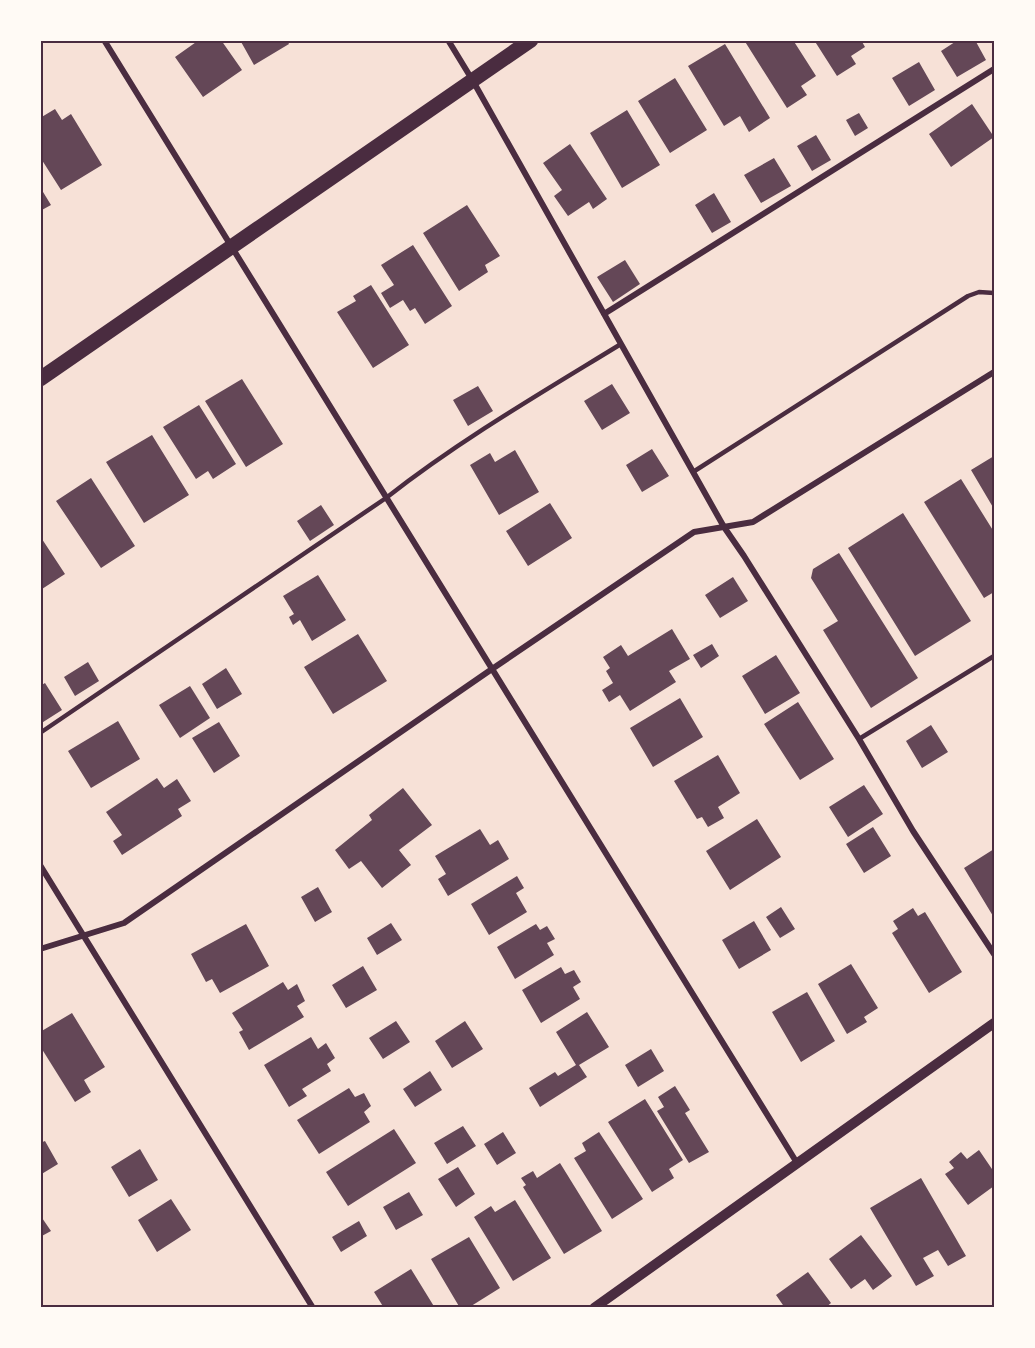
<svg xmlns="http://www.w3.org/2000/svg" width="1035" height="1348" font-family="Quicksand,sans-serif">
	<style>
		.building { fill: #644757 }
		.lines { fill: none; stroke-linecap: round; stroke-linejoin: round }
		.service { stroke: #4a2c40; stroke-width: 4.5 }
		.minor { stroke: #4a2c40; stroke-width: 6 }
		.tertiary { stroke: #4a2c40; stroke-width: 10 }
		.primary { stroke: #4a2c40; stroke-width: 15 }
		.neatline { fill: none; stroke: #4a2c40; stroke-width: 2 }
	</style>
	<rect width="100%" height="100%" fill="#f7e1d7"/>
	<path class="building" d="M199 40H221L242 70 203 97 175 57Z
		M240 40H287L289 44 254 65Z
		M744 40H793L816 76 801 86 807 95 787 108Z
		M814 40H861L865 47 851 56 856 64 837 76Z
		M958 40H975L986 60 957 77 941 51Z
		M725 44 770 118 749 132 740 116 724 126 688 66Z
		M919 62 935 90 909 106 892 78Z
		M675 78 707 130 670 153 638 101Z
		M972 104 994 137 951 167 929 134Z
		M55 109 62 120 71 114 102 165 61 190 40 157V133L43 132 40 128V118Z
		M627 110 660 165 622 188 590 133Z
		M859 113 868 128 855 136 846 120Z
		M816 135 831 160 812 171 797 146Z
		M570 144 607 199 593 209 589 202 568 216 554 196 562 190 543 163Z
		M774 158 791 186 761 203 744 175Z
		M40 187 51 205 40 211Z
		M714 193 731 222 712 233 695 205Z
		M467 205 500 256 485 265 488 272 459 291 423 233Z
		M413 245 452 306 425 324 415 308 410 311 403 300 390 308 381 293 394 285 381 265Z
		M625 260 640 284 613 302 597 277Z
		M371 285 409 345 373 368 337 312 356 301 353 296Z
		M242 379 283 444 246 467 205 401Z
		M612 384 630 413 602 430 584 401Z
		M478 386 493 411 468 426 453 400Z
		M199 405 236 464 213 479 208 471 196 479 163 427Z
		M152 435 189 495 144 523 106 462Z
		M652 449 669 476 642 492 626 465Z
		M515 450 539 492 499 515 470 465 490 453 495 462Z
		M994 456V509L971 470Z
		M91 478 135 546 101 568 56 501Z
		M961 479 994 532V592L984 598 924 502Z
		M550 503 572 538 528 566 506 531Z
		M321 505 334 525 310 541 297 521Z
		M903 513 971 621 915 656 848 548Z
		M40 536 65 574 42 589 40 586Z
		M839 553 918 678 871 708 823 630 838 621 811 578 813 569Z
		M318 575 346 620 312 641 300 620 293 625 289 617 294 614 283 596Z
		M733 577 748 601 720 618 705 595Z
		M672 629 690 659 669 671 676 682 630 711 620 695 609 702 602 690 613 683 606 671 610 668 603 657 621 645 628 656Z
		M358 634 387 681 333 714 304 667Z
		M712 644 719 656 701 668 693 655Z
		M776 655 800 693 765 714 742 676Z
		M88 662 99 681 75 696 64 677Z
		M226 668 242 694 217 709 202 684Z
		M45 683 62 710 40 724V686Z
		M190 686 210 718 180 738 159 705Z
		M680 698 703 737 653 767 630 728Z
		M798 702 834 759 800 780 764 724Z
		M118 721 140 759 91 788 68 751Z
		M219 722 240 756 214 773 192 738Z
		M931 725 948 752 922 768 906 741Z
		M718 755 740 793 718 807 724 818 708 827 702 817 697 819 674 781Z
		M157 778 164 788 177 779 191 801 178 809 182 816 122 855 113 841 122 835 106 812Z
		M864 785 883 814 848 837 829 807Z
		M403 788 432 825 399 850 411 865 382 888 361 861 349 869 335 850 372 820 369 815Z
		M757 819 781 857 730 890 706 851Z
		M873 827 891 856 864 873 846 844Z
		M480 829 490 845 498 840 509 859 448 896 438 879 446 874 435 856Z
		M994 849V915L993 916 964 868Z
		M517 876 524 888 516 893 527 912 489 935 471 904Z
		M318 887 332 912 315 922 301 897Z
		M781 907 795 929 780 938 766 917Z
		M913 908 918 916 925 912 962 972 929 993 892 933 898 929 893 921Z
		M754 921 771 950 739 969 722 940Z
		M391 923 402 940 377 955 367 938Z
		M246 924 269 966 220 993 212 979 206 982 191 954Z
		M536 924 540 930 547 926 555 939 547 943 554 955 515 979 497 947Z
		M851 964 878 1008 864 1017 867 1022 847 1034 818 984Z
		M363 966 377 990 346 1008 332 985Z
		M561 967 565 974 574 970 581 982 573 987 580 999 541 1023 522 990Z
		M283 982 288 990 297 984 305 1001 297 1006 304 1017 249 1050 239 1032 243 1030 232 1013Z
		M807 992 835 1041 801 1062 772 1012Z
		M587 1012 609 1047 579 1065 587 1077 540 1107 529 1088 555 1072 558 1076 576 1065 556 1032Z
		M72 1013 105 1067 84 1080 91 1092 75 1102 40 1046V1032Z
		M396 1021 410 1042 383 1059 369 1038Z
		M465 1021 483 1049 452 1068 435 1041Z
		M311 1037 318 1049 326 1043 335 1058 327 1064 331 1071 302 1089 307 1096 289 1107 264 1065Z
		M651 1049 664 1071 638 1087 625 1065Z
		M430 1071 442 1090 415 1107 403 1089Z
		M675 1086 690 1110 685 1113 709 1152 689 1163 657 1111 664 1107 658 1097Z
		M349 1088 355 1097 364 1093 371 1106 364 1112 370 1122 319 1154 297 1120Z
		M645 1099 683 1160 669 1169 674 1178 652 1192 608 1122Z
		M463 1126 476 1146 447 1164 434 1143Z
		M394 1129 416 1163 348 1206 326 1172Z
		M503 1132 516 1153 497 1165 484 1144Z
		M599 1132 643 1199 612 1219 574 1158 586 1151 582 1143Z
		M45 1141 58 1164 40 1175V1143Z
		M140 1149 158 1180 129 1197 111 1167Z
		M979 1150 994 1172V1186L968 1205 945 1174 954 1168 949 1162 961 1152 967 1159Z
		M560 1163 602 1231 564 1254 523 1187 526 1185 521 1178 533 1171 537 1178Z
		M458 1167 475 1194 456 1207 438 1179Z
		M921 1178 966 1256 948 1266 938 1250 923 1258 934 1276 916 1286 870 1208Z
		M409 1192 423 1215 396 1230 383 1207Z
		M171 1199 191 1230 157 1252 138 1220Z
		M515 1200 551 1258 513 1281 474 1217 491 1206 495 1212Z
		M40 1215 51 1231 40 1237Z
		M359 1221 367 1236 341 1252 332 1237Z
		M861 1235 892 1276 873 1290 865 1279 851 1289 829 1259Z
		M469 1237 500 1288 468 1308H460L431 1259Z
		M411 1269 435 1308H384L374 1292Z
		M808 1272 831 1303 825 1308H785L776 1295Z"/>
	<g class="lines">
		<path class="service" d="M693 472 968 296 979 292 994 293
			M40 733 386 498C460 440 541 393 621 344
			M859 739 994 656"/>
		<path class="minor" d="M104 40 797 1163
			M448 40 473 81 724 527 744 556 859 739 913 831 994 954
			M604 314 994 69
			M40 865 313 1308
			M40 949 124 923 492 669 694 532 753 522 994 372"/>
		<path class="tertiary" d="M594 1308 994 1023"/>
		<path class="primary" d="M40 379 531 40"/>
	</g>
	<rect width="1035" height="1348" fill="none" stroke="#fffaf5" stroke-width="84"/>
	<rect x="42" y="42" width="951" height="1264" class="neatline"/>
</svg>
